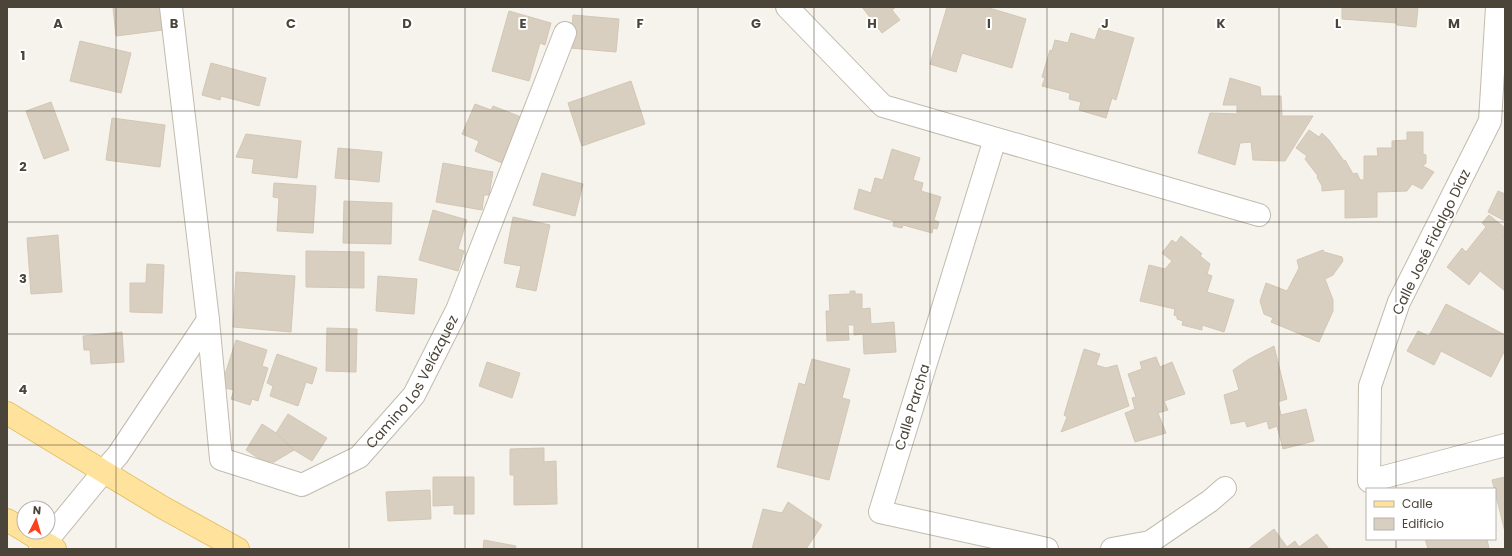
<svg xmlns="http://www.w3.org/2000/svg" width="1512" height="556" font-family="Poppins,sans-serif">
	<style>
		.building { fill: #d8cfc1; stroke: #d3c7b4 }
		.lines { fill: none; stroke-linecap: round; stroke-linejoin: round }
		.minor-casing { stroke: #c2bbae; stroke-width: 24 }
		.tertiary-casing { stroke: #c2bbae; stroke-width: 24 }
		.primary-casing { stroke: #e6c16a; stroke-width: 24 }
		.minor { stroke: #fff; stroke-width: 22 }
		.tertiary { stroke: #fff; stroke-width: 22 }
		.primary { stroke: #ffe39c; stroke-width: 22 }
		.grid { fill: none; stroke: #4b4439; stroke-width: 1; stroke-opacity: 0.55 }
		.labels { text-anchor: middle; stroke-width: 4; stroke-linejoin: round; paint-order: stroke }
		.street-label { font-size: 14px; fill: #4b4439; stroke: #fff }
		.grid-label { font-size: 13px; text-anchor: middle; font-weight: bold; fill: #4b4439; stroke: #fff; stroke-width: 4; stroke-linejoin: round; paint-order: stroke }
	</style>
	<rect width="100%" height="100%" fill="#f6f3ec"/>
	<path class="building" d="M113 7H161L163 30 116 36Z
		M862 7H896L892 10 900 20 882 33Z
		M947 7H986L1026 19 1012 68 962 53 956 72 930 64Z
		M1342 7H1418L1416 27 1397 25V23L1342 19Z
		M509 11 551 23 545 45 540 43 529 81 492 71Z
		M573 15 619 19 616 52 570 48Z
		M1099 28 1134 38 1116 100 1112 98 1106 118 1079 110 1081 102 1069 99 1070 93 1042 86 1045 78 1042 77 1050 50 1052 51 1055 40 1068 43 1071 33 1095 40Z
		M80 41 131 53 121 93 70 81Z
		M211 63 266 78 259 106 221 96 220 100 202 95Z
		M1230 78 1260 87 1261 96H1281L1282 116H1313L1285 161 1253 160 1251 142 1240 143 1235 165 1198 153 1210 113 1237 114V105H1223Z
		M631 81 645 124 582 146 568 103Z
		M51 102 69 150 44 159 26 111Z
		M475 104 491 110 493 106 521 117 502 163 475 151 479 141 462 134Z
		M112 118 165 125 160 167 106 160Z
		M1309 130 1319 137 1322 133 1329 140 1344 161 1345 160 1353 174 1357 173 1360 180H1364V156H1378L1377 148H1392V141L1407 140V132H1423V154L1426 155V163L1423 166 1434 172 1422 189 1412 184 1407 191 1377 192V217L1345 218V189L1322 191V186L1317 177 1318 176 1305 159 1307 156 1296 148Z
		M246 134 301 141 297 178 252 173 254 159 236 157Z
		M338 148 382 152 379 182 335 178Z
		M892 149 920 158 913 180 923 183 921 191 941 197 934 220 939 222 937 229 933 228 932 233 903 225 902 228 893 226 894 221 854 209 859 189 871 193 875 178 883 180Z
		M443 163 493 172 489 195H484L482 210 436 202Z
		M542 173 583 184 575 216 533 205Z
		M274 183 316 186 313 233 277 231 279 198 273 197Z
		M1498 191 1505 194V221L1488 212Z
		M344 201 392 203 391 244 343 243Z
		M433 210 467 220 458 249 464 251 458 271 419 260Z
		M1489 215 1505 228V233L1503 236 1505 238V291L1480 271 1469 285 1447 267 1462 248 1466 252 1486 227 1482 223Z
		M513 217 550 225 536 291 516 287 521 266 504 263Z
		M58 235 62 292 31 294 27 238Z
		M1181 236 1202 254 1200 256 1210 264 1207 274 1212 276 1207 292 1234 300 1224 332 1202 325V330L1182 325 1183 321 1177 319V316L1174 315 1175 309 1140 301 1149 265 1165 269 1172 261 1162 253 1172 240 1176 243Z
		M1323 250 1324 252 1342 257 1343 261 1333 275 1325 279 1333 300V311L1319 342 1271 322 1273 318 1264 314 1260 301 1266 283 1287 291 1299 268 1297 260Z
		M306 251 364 252V288L306 287Z
		M147 264 164 265 162 313 130 312V283H146Z
		M236 272 295 276 291 332 233 327Z
		M378 276 417 279 414 314 376 311Z
		M850 291H855V294H862V309L870 308 871 324 894 322 896 352 864 354 863 334 854 335V325H848L849 340 827 341 826 311H830L829 295 850 294Z
		M1446 304 1505 335V350L1491 377 1441 351 1434 365 1407 351 1418 331 1429 336Z
		M327 328 357 329 356 372 326 371Z
		M122 332 124 362 91 364 90 350H84L83 336Z
		M236 340 267 350 262 366 268 368 258 401 252 399 250 405 231 399 234 390 221 387Z
		M1274 346 1287 399 1278 402 1281 415 1306 409 1314 441 1283 449 1277 426 1269 429 1267 421 1247 427 1245 421 1231 424 1224 395 1239 390 1233 370 1249 359Z
		M1084 349 1100 354 1096 365 1106 368 1117 365 1129 406 1061 432 1067 417 1064 415Z
		M277 354 317 368 312 384 306 382 298 406 270 396 273 386 267 383Z
		M1156 357 1160 367 1172 362 1185 394 1164 401 1168 410 1158 413 1166 433 1135 442 1125 413 1135 409 1132 398 1136 397 1128 374 1142 369 1140 362Z
		M812 359 850 369 842 398 850 400 829 480 777 467 799 383 805 385Z
		M487 362 520 373 512 398 479 386Z
		M288 414 327 438 312 461 294 450 276 433Z
		M262 424 276 433 294 450 274 462H264L246 450Z
		M544 448V462L556 461 557 504 514 505V475H510V449Z
		M433 477H474V514H454V505L433 506Z
		M1505 477V532L1492 480Z
		M430 490 431 519 388 521 386 492Z
		M788 502 822 525 806 549H752L763 509 782 513Z
		M1274 529 1287 547 1295 541 1299 547 1317 534 1329 549H1248Z
		M1425 539H1487L1489 549H1428Z
		M484 540 516 546 515 549H483Z"/>
	<g class="lines">
		<defs>
			<g id="minor">
				<path d="M787 7 883 106 1259 215"/>
				<path d="M1497 7 1490 121 1399 302 1370 386 1369 481 1505 445"/>
				<path d="M995 139 880 512 1047 549"/>
				<path id="s1" d="M208 320 221 459 302 485 359 457 414 395 457 310 565 33"/>
				<path d="M104 471 118 455 208 320 171 7"/>
				<path d="M1112 549 1150 542 1210 501 1225 488"/>
			</g>
			<path id="tertiary" d="M40 549 104 471"/>
			<path id="primary" d="M7 413 162 507 238 549
				M7 520 24 530
				M27 532 55 549"/>
		</defs>
		<use href="#minor" class="minor-casing"/>
		<use href="#tertiary" class="tertiary-casing"/>
		<use href="#primary" class="primary-casing"/>
		<use href="#minor" class="minor"/>
		<use href="#tertiary" class="tertiary"/>
		<use href="#primary" class="primary"/>
	</g>
	<path class="grid" d="M116 7V549M233 7V549M349 7V549M465 7V549M582 7V549M698 7V549M814 7V549M930 7V549M1047 7V549M1163 7V549M1279 7V549M1396 7V489M7 111H1505M7 222H1505M7 334H1505M7 445H1505M1396 539V549"/>
	<g class="labels">
		<g class="street-label">
			<text transform="translate(1431 242) rotate(-64)" y="5">Calle José Fidalgo Díaz</text>
			<text dy="5" stroke="none"><textPath href="#s1" startOffset="381">Camino Los Velázquez</textPath></text>
			<text transform="translate(912 407) rotate(-73)" y="5">Calle Parcha</text>
		</g>
	</g>
	<g class="grid-label">
		<text x="58" y="28">A</text>
		<text x="174" y="28">B</text>
		<text x="291" y="28">C</text>
		<text x="407" y="28">D</text>
		<text x="523" y="28">E</text>
		<text x="640" y="28">F</text>
		<text x="756" y="28">G</text>
		<text x="872" y="28">H</text>
		<text x="989" y="28">I</text>
		<text x="1105" y="28">J</text>
		<text x="1221" y="28">K</text>
		<text x="1338" y="28">L</text>
		<text x="1454" y="28">M</text>
		<text x="23" y="60">1</text>
		<text x="23" y="171">2</text>
		<text x="23" y="283">3</text>
		<text x="23" y="394">4</text>
	</g>
	<rect width="1512" height="556" fill="none" stroke="#4b4439" stroke-width="16"/>
	<rect x="1366" y="488" width="130" height="52" fill="#ffffff" stroke="#b7b4b0"/>
	<rect x="1374" y="501" width="20" height="6" fill="#ffe39c" stroke="#b7b4b0"/>
	<text x="1402" y="508" font-size="12" fill="#4b4439">Calle</text>
	<rect x="1374" y="518" width="20" height="12" fill="#d8cfc1" stroke="#b7b4b0"/>
	<text x="1402" y="528" font-size="12" fill="#4b4439">Edificio</text>
	<g transform="translate(36 520) rotate(5)"><circle r="19" fill="#ffffff" stroke="#b7b4b0"/>
	<path d="M0-3L7 15L0 10L-7 15Z" fill="#fc3f1d"/>
	<text y="-6" font-size="11" font-weight="bold" text-anchor="middle" fill="#4b4439">N</text>
	</g>
</svg>
